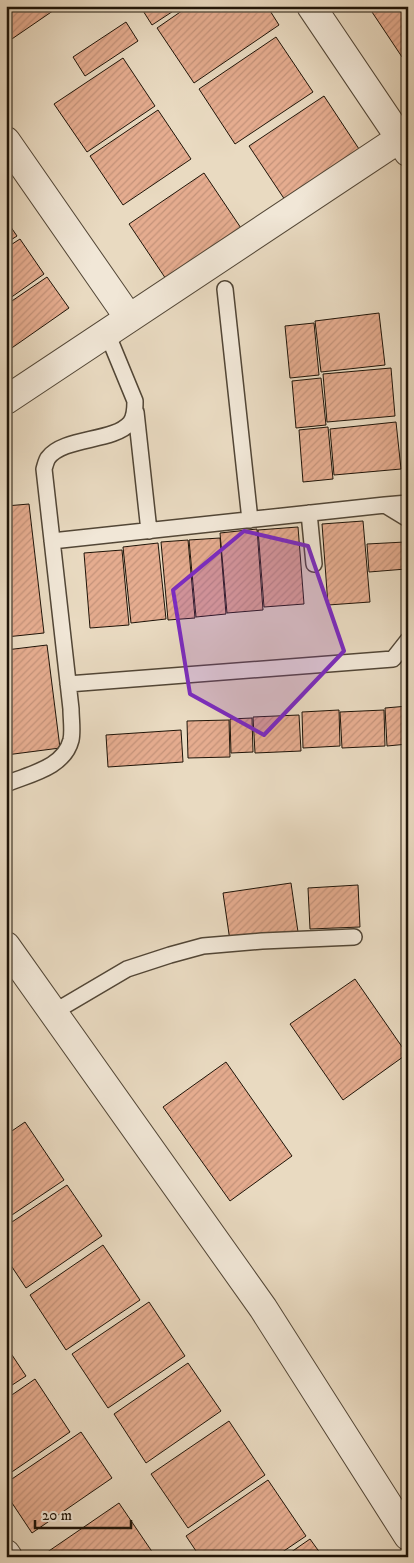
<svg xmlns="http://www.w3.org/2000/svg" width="414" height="1563" font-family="'IM FELL DW Pica',serif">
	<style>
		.building { fill: url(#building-hatch); stroke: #1f1408 }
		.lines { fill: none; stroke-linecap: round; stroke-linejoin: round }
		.service-casing { stroke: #524636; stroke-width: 18 }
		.minor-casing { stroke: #524636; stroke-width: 30 }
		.service { stroke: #f1e7d7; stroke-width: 15 }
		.minor { stroke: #f1e7d7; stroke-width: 28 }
		.marked { fill: #7b2cbf; fill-opacity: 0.2; stroke: #7b2cbf; stroke-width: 4; stroke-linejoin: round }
	</style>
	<defs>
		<pattern id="building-hatch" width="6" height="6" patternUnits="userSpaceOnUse" patternTransform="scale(1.25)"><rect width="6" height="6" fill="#e5ac8f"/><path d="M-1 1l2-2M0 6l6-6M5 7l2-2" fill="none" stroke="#c4937a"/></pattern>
	</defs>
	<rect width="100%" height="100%" fill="#e9dac1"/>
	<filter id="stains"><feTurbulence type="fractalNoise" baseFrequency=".004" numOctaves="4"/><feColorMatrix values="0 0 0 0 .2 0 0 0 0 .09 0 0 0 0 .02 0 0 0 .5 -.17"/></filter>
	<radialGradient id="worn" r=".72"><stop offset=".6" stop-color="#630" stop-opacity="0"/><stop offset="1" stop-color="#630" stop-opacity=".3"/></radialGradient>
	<path class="building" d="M6 6H60L6 43Z
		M140 6H181L152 25Z
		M189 6H267L279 25 194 83 157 28Z
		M381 6H408V54L402 57 372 12Z
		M126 22 138 41 85 76 73 57Z
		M276 37 313 92 235 144 199 89Z
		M123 58 155 106 87 152 54 104Z
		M324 96 361 152 287 203 249 146Z
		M158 110 191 159 123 205 90 156Z
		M204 173 245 234 170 285 129 224Z
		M6 220 17 236 6 243Z
		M20 239 44 274 6 301V248Z
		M47 277 69 308 6 352V305Z
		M379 313 385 365 321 372 315 321Z
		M314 323 319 375 290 378 285 326Z
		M391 368 395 416 327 422 323 374Z
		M321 378 326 425 296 428 292 381Z
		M396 422 401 469 334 475 330 429Z
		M328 427 333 479 303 482 299 430Z
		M29 504 44 633 6 637V506Z
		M363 521 370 602 328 605 322 524Z
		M298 527 304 604 264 607 258 530Z
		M257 529 263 610 227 613 220 533Z
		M220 538 226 614 196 617 189 540Z
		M188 540 195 618 168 620 161 542Z
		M405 542 406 569 369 572 367 544Z
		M158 543 166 619 131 623 123 547Z
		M122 550 129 625 90 628 84 553Z
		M47 645 60 748 6 755V650Z
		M408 706V744L387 746 385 708Z
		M339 710 340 746 303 748 302 712Z
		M384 710 385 746 342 748 340 712Z
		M299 715 301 751 255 753 253 717Z
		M252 718 253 752 231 753 230 719Z
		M229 720 230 757 188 758 187 721Z
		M181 730 183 762 108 767 106 735Z
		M291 883 298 932 230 941 223 893Z
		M358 885 360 927 310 929 308 888Z
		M355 979 407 1054 343 1100 290 1024Z
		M226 1062 292 1156 230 1201 163 1107Z
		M25 1122 64 1180 6 1219V1135Z
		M67 1185 102 1236 26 1288 6 1258V1226Z
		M103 1245 140 1300 66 1350 30 1295Z
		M149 1302 185 1356 108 1408 72 1354Z
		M6 1346 26 1376 6 1389Z
		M188 1363 221 1411 146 1463 114 1414Z
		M35 1379 70 1432 6 1476V1399Z
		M229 1421 265 1475 188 1528 151 1474Z
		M81 1432 112 1478 32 1533 6 1494V1483Z
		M268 1480 306 1536 275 1557H200L186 1536Z
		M119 1503 155 1556 44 1557 43 1555Z
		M310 1539 323 1557H284Z"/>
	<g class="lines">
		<defs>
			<path id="service" d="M225 289 250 520
				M136 412 149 531
				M385 505 408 503
				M309 513 314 564
				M52 541 385 505 408 519
				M68 684 393 659 408 640
				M6 784C29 774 64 768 71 740 73 731 71 719 71 709L44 469C45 466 46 461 48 458 63 437 114 442 130 423 135 417 135 408 135 401L107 333
				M54 1012 127 969 170 955 203 946 262 941 354 937"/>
			<path id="minor" d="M311 6 400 138 408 152
				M6 141 129 318
				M6 400 408 133
				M6 946 263 1308 408 1536
				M6 1554 8 1557"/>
		</defs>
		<use href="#service" class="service-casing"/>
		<use href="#minor" class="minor-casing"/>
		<use href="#service" class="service"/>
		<use href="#minor" class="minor"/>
	</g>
	<path class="marked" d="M244 531 308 546 344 651 264 735 190 694 173 590Z"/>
	<rect width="414" height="1563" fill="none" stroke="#e9dac1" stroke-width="25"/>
	<rect x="8" y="8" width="399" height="1548" fill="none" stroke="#1f1408" stroke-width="2.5"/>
	<rect x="12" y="12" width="389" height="1538" fill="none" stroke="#1f1408"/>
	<path d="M35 1520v8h96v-8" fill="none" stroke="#1f1408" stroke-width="2.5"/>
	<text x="42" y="1520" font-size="15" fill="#1f1408" stroke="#f1e7d7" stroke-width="4" paint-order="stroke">20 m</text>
	<rect width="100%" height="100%" filter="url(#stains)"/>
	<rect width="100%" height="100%" fill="url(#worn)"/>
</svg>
